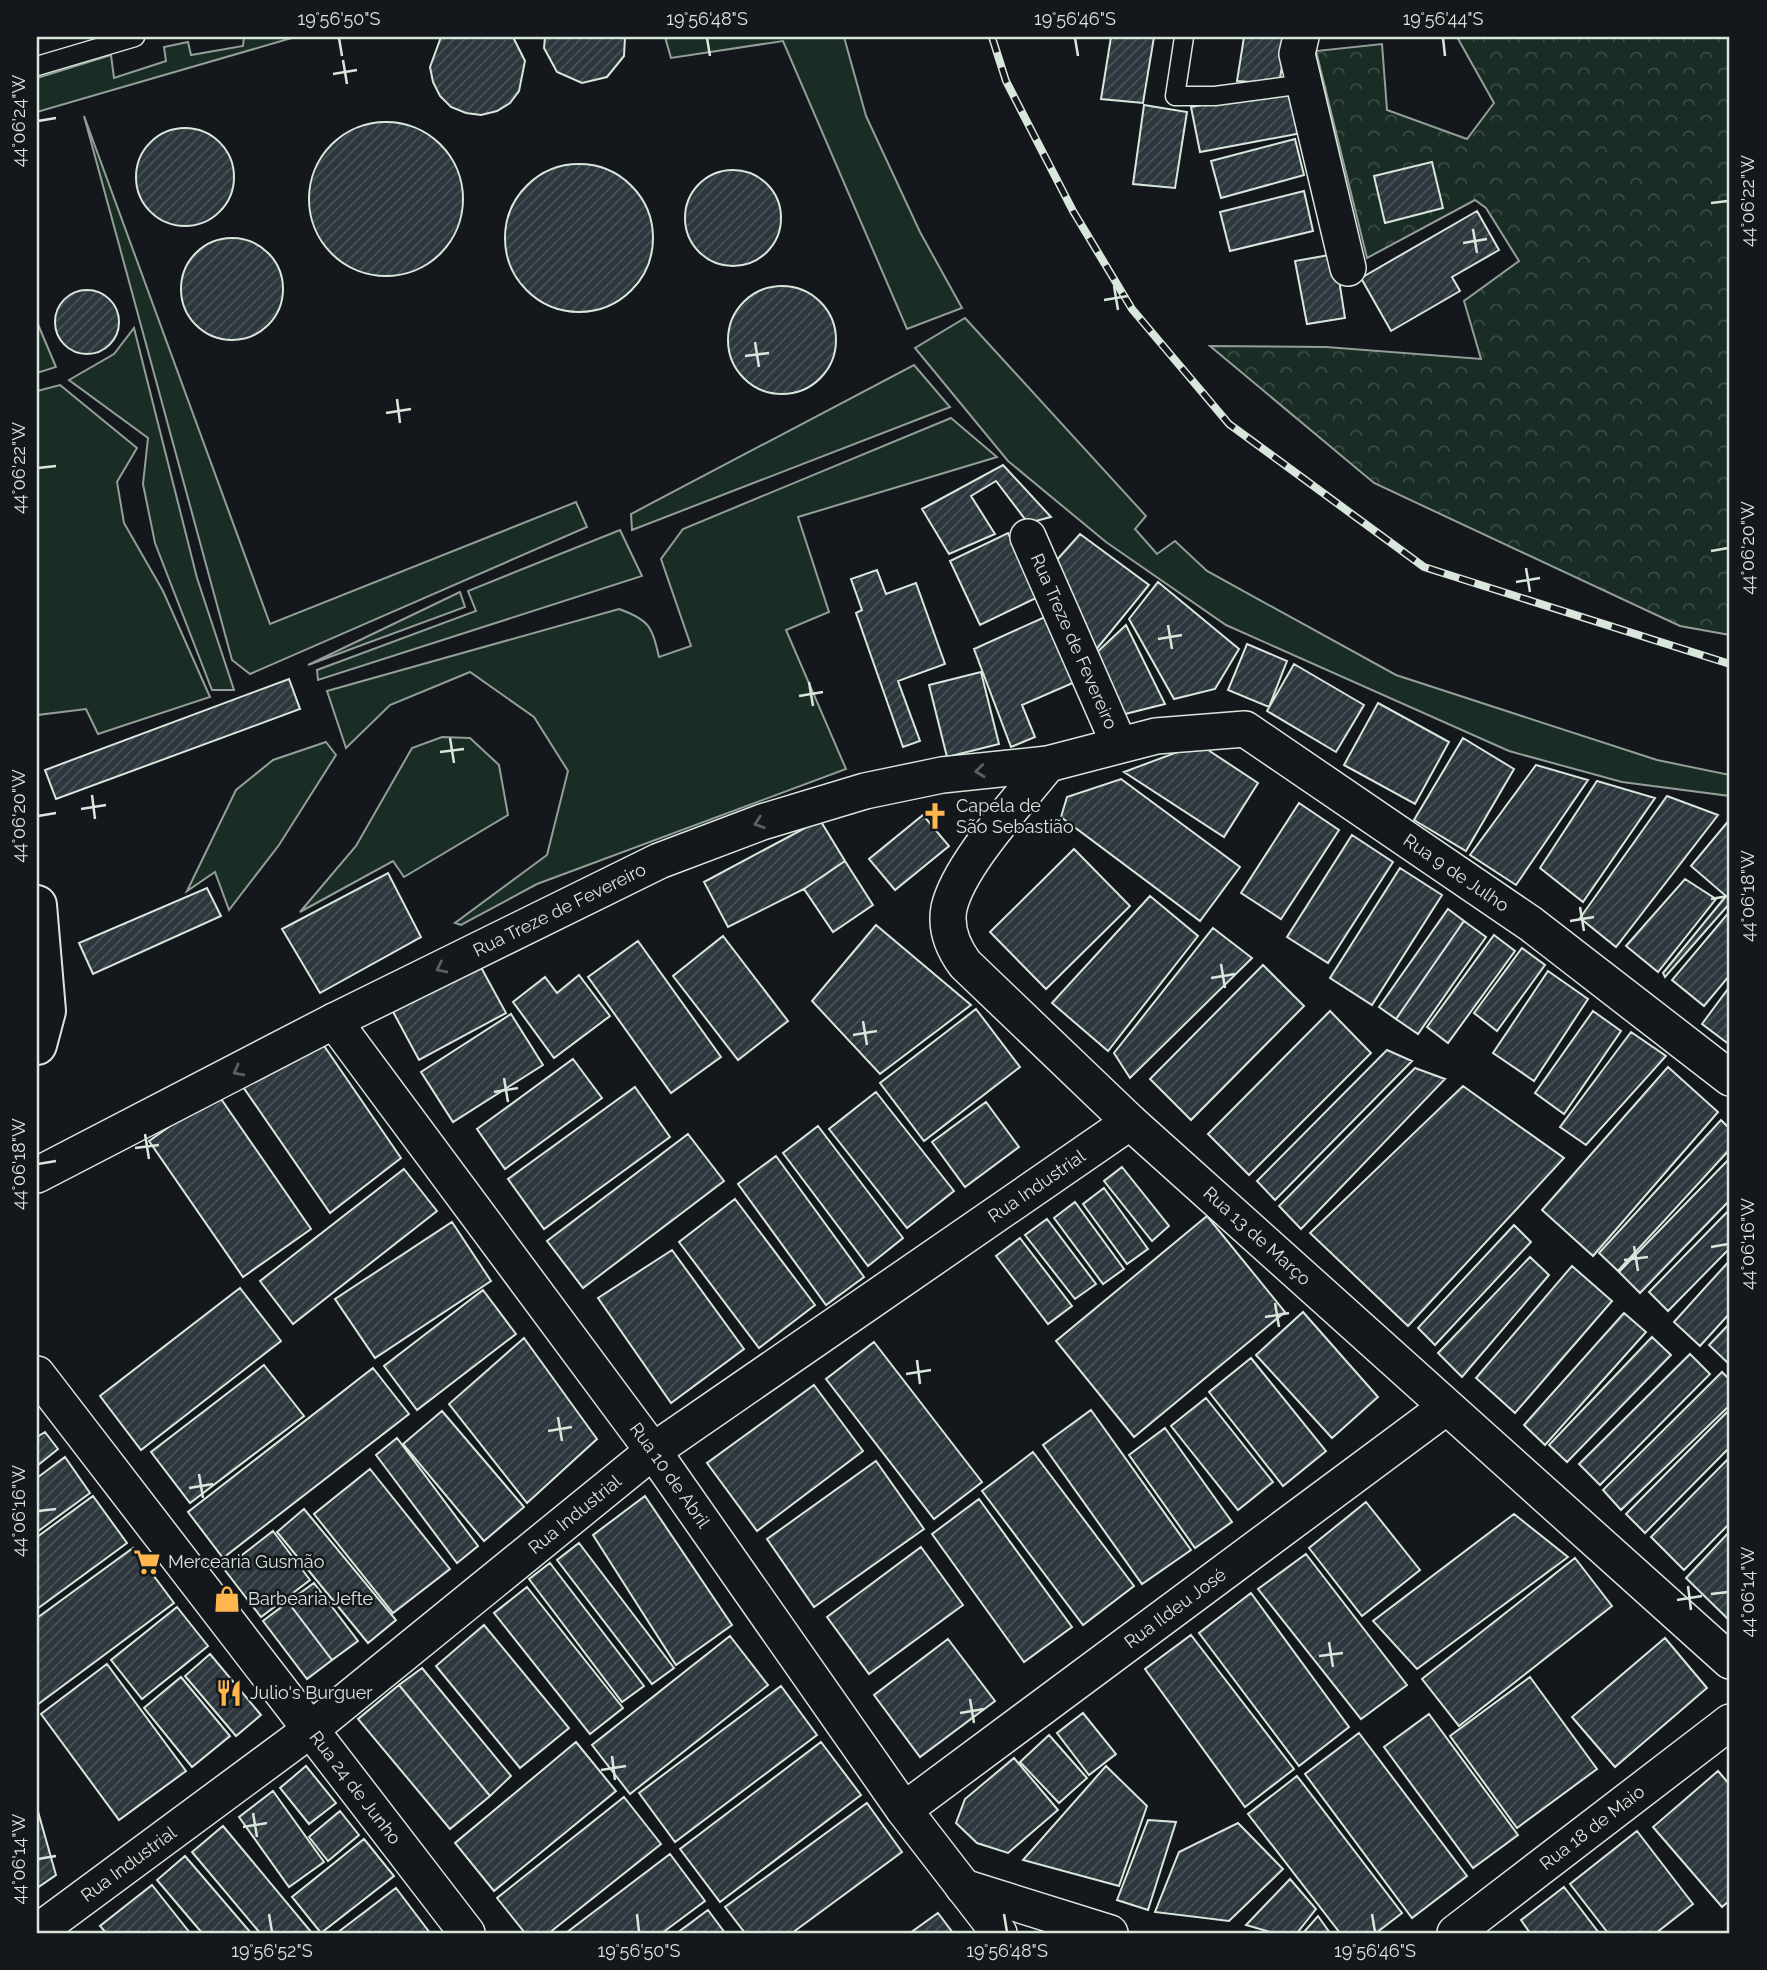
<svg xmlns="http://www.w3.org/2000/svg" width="1767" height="1970" font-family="Raleway,sans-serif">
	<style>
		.grass { fill: #1a2d24; stroke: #939e99; stroke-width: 2 }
		.forest { fill: url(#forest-crowns); stroke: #939e99; stroke-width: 2 }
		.building { fill: url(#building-hatch); stroke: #d8e6dc; stroke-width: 2 }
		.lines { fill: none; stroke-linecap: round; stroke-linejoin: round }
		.lane-casing { stroke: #d8e6dc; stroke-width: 21 }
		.street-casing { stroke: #d8e6dc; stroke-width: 38 }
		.secondary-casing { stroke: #d8e6dc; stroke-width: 42 }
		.lane { stroke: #14181c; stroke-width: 18 }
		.street { stroke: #14181c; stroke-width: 35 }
		.secondary { stroke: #14181c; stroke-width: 38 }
		.rail-casing { stroke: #d8e6dc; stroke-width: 8 }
		.rail { stroke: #14181c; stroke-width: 5; stroke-dasharray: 16; stroke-linecap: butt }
		.oneway { stroke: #59605f }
		.ticks { fill: none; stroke: #d8e6dc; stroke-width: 2.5 }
		.labels { text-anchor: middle; stroke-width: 5; stroke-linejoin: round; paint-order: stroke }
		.street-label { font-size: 18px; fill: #d8e6dc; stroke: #14181c }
		.poi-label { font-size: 18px; fill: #d8e6dc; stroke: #14181c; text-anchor: start }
		.neatline { fill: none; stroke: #d8e6dc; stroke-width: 2.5 }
		.ticks-label { font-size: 18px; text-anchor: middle; fill: #d8e6dc }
	</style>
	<defs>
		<pattern id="forest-crowns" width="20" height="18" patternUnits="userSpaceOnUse" patternTransform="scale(1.75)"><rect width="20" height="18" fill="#1a2d24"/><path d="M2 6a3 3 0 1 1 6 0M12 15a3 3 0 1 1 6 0" fill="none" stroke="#3b4b43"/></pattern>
		<pattern id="building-hatch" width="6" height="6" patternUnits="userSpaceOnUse" patternTransform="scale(1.75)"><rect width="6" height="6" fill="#2c363c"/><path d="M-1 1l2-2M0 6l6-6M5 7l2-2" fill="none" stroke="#4a5358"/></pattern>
	</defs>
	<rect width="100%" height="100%" fill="#14181c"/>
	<path class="grass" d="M244 37H295L37 112V78L111 55 114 78 166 61 164 47 188 42 191 55 243 46Z
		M665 37H844L866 116 920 232 962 308 907 329 783 41 671 58Z
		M84 116 270 624 576 502 587 527 250 674 232 660Z
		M965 318 1146 516 1135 529 1157 554 1175 541 1207 571 1396 675 1657 760 1730 775V796L1622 782 1509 751 1226 625 1106 542 1008 461 915 348Z
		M37 322 56 367 37 373Z
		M134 328 197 578 234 690H212L155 543 143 484 148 438 69 380 114 354Z
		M914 365 950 407 632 530 631 514Z
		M60 385 137 448 117 482 124 523 163 591 210 697 98 734 86 709 37 715V391Z
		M951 418 997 457 798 517 829 612 786 630 846 769 537 884 461 925 455 923 547 855 568 771 534 717 470 672 390 705 346 748 327 691 619 609C650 620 652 627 659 657L691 646 661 559 683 529Z
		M620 530 642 576 318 680 317 670 476 611 468 591Z
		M460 592 465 607 308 665Z
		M442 737 470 738 499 765 508 815 404 877 393 861 300 912 356 846 412 748Z
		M326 742 336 755 279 845 229 910 215 872 187 891 236 790 273 760Z"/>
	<path class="forest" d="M1457 37H1730V635L1680 626 1374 483 1210 346 1326 347 1481 359 1464 301 1519 261 1486 208 1475 200 1367 258 1316 51 1382 44 1387 110 1467 139 1494 103Z"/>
	<path class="building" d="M441 37H513L525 61 519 91 510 103 497 111 481 115 466 113 451 107 440 96 433 82 430 67Z
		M545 37H625L624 56 607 77 582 83 557 72 544 48Z
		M1111 37H1154L1143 103 1101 99Z
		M1244 37H1287L1279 84 1237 81Z
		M1293 88 1302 133 1200 152 1191 107Z
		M1144 105 1187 112 1175 188 1133 184Z
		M309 199a77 77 0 1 1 154 0a77 77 0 1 1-154 0Z
		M136 177a49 49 0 1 1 98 0a49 49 0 1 1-98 0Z
		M1295 139 1304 175 1221 198 1211 161Z
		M1432 162 1443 208 1385 223 1374 176Z
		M505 238a74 74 0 1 1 148 0a74 74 0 1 1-148 0Z
		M685 218a48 48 0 1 1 96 0a48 48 0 1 1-96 0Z
		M1304 191 1313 231 1230 251 1220 212Z
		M1477 211 1499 250 1452 277 1460 291 1391 331 1361 278Z
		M181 289a51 51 0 1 1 102 0a51 51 0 1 1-102 0Z
		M1335 254 1345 318 1307 324 1295 261Z
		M728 340a54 54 0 1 1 108 0a54 54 0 1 1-108 0Z
		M55 322a32 32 0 1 1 64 0a32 32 0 1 1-64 0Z
		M1003 465 1051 517 1028 523 996 481 971 496 995 534 949 554 922 509Z
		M1008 533 1038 597 980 625 950 561Z
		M1080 534 1149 585 1095 651 1055 562Z
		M877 570 886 594 916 583 945 664 898 681 920 741 903 747 856 613 862 610 851 579Z
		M1158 582 1239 649 1215 689 1174 699 1129 619Z
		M1047 616 1075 682 1022 705 1035 737 1011 747 974 649Z
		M1126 625 1165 704 1121 715 1092 657Z
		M1247 644 1287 661 1269 707 1228 690Z
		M1294 664 1364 705 1336 752 1267 711Z
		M981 672 999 744 947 757 929 685Z
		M289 679 300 709 56 799 45 770Z
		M1378 703 1449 742 1415 804 1344 765Z
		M1463 738 1514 769 1466 851 1414 820Z
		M1199 744 1258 783 1224 837 1124 772Z
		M1536 765 1588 780 1516 885 1470 855Z
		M1121 779 1240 867 1200 921 1061 817 1067 797Z
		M1597 781 1655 798 1583 902 1540 868Z
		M1667 796 1718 815 1616 947 1580 918Z
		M1299 803 1339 830 1281 919 1241 893Z
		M923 815 949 846 895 890 869 859Z
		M1730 819V903L1665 977 1663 973 1726 896 1691 866Z
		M820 820 845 861 804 889 728 927 704 882Z
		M1352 835 1393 862 1328 963 1287 937Z
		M1074 849 1130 906 1046 989 990 932Z
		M845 861 873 905 833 932 804 889Z
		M1400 868 1442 895 1372 1005 1330 978Z
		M388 873 421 937 320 993 282 929Z
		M1685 879 1716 899 1658 972 1626 946Z
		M207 888 221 916 93 974 79 943Z
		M1150 896 1198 936 1108 1051 1052 1003Z
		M1448 909 1464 921 1396 1019 1379 1007Z
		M1730 911V975L1704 1006 1672 980Z
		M1464 921 1486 937 1418 1034 1396 1019Z
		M876 925 971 1005 880 1074 812 1001Z
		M1213 928 1252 958 1130 1078 1114 1053Z
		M1494 935 1515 951 1448 1043 1427 1027Z
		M723 936 788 1021 738 1060 673 976Z
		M638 941 721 1057 671 1093 588 977Z
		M1522 948 1545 965 1497 1031 1474 1013Z
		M477 960 506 1013 419 1060 391 1008Z
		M1263 965 1304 1006 1191 1120 1150 1079Z
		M1548 971 1588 999 1534 1081 1493 1053Z
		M579 975 610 1016 554 1058 513 1002 545 977 557 993Z
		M1730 986V1045L1702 1024Z
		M976 1009 1020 1067 924 1141 880 1083Z
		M1330 1011 1371 1053 1249 1175 1208 1134Z
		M1593 1011 1621 1031 1564 1114 1535 1093Z
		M511 1014 543 1065 453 1122 421 1072Z
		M1631 1032 1666 1056 1586 1145 1560 1127Z
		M318 1037 401 1158 330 1213 241 1084Z
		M1387 1050 1412 1061 1275 1200 1257 1181Z
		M573 1059 602 1098 505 1169 477 1129Z
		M1668 1067 1718 1112 1593 1256 1542 1210Z
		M1415 1068 1445 1079 1301 1229 1279 1206Z
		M1463 1086 1564 1158 1408 1326 1310 1233Z
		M635 1087 670 1137 544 1229 508 1179Z
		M876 1092 954 1191 907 1228 829 1129Z
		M217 1093 311 1229 243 1277 149 1141Z
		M986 1102 1019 1147 965 1187 932 1142Z
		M1721 1120 1730 1129V1149L1618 1271 1599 1253Z
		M818 1126 903 1238 868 1266 783 1153Z
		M688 1134 724 1181 583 1288 547 1241Z
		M776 1156 864 1277 826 1305 738 1184Z
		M1730 1158V1200L1640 1293 1619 1272Z
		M1122 1167 1169 1226 1152 1241 1104 1181Z
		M404 1169 437 1211 293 1324 260 1281Z
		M1104 1188 1148 1249 1127 1264 1083 1204Z
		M735 1199 815 1305 759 1348 679 1242Z
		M1075 1202 1124 1269 1103 1284 1054 1218Z
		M1730 1209V1248L1668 1311 1649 1292Z
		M1207 1216 1285 1312 1134 1437 1056 1341Z
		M1047 1219 1096 1284 1075 1299 1025 1235Z
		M452 1222 491 1281 375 1358 335 1299Z
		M1514 1225 1531 1242 1435 1345 1418 1328Z
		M1020 1238 1072 1306 1048 1324 996 1256Z
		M672 1250 744 1349 671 1403 598 1298Z
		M1530 1257 1549 1275 1462 1377 1438 1353Z
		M1730 1260V1313L1700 1346 1674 1322Z
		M1572 1266 1612 1301 1515 1413 1476 1378Z
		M240 1288 281 1341 141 1450 100 1396Z
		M483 1290 516 1334 417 1410 384 1366Z
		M1303 1312 1378 1397 1332 1438 1256 1355Z
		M1624 1313 1646 1332 1545 1445 1524 1425Z
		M1730 1323V1365L1709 1345Z
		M1652 1337 1671 1355 1567 1462 1549 1445Z
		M524 1338 597 1439 527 1503 449 1404Z
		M874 1342 982 1482 934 1519 826 1379Z
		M1690 1354 1710 1374 1600 1485 1579 1464Z
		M1251 1358 1326 1451 1283 1486 1209 1392Z
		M264 1365 304 1416 190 1503 151 1452Z
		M373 1368 409 1414 223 1558 188 1512Z
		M1722 1372 1730 1380V1405L1621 1510 1603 1490Z
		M814 1385 863 1451 757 1531 707 1463Z
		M1206 1398 1273 1482 1238 1510 1171 1426Z
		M1730 1409V1447L1645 1533 1626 1514Z
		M1091 1410 1191 1550 1142 1584 1043 1445Z
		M442 1411 524 1507 484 1541 403 1444Z
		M1165 1428 1232 1522 1195 1548 1129 1455Z
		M45 1432 58 1449 37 1466V1437Z
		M397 1438 478 1546 457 1563 376 1455Z
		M1033 1452 1134 1586 1083 1625 982 1491Z
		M65 1457 90 1493 37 1532V1478Z
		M1730 1457V1523L1684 1570 1651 1537Z
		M876 1461 924 1529 814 1607 767 1539Z
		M370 1469 450 1569 393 1613 314 1514Z
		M93 1496 127 1543 37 1609V1537Z
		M645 1496 732 1625 676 1665 593 1535Z
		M979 1499 1072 1627 1024 1662 932 1534Z
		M1366 1502 1420 1570 1362 1616 1309 1548Z
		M304 1509 396 1620 368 1643 277 1532Z
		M1514 1514 1568 1557 1417 1669 1373 1621Z
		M273 1531 310 1580 261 1617 224 1569Z
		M1730 1531V1621L1686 1578Z
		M579 1543 674 1668 652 1684 557 1560Z
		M921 1547 963 1605 869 1674 827 1617Z
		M133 1548 174 1603 37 1705V1618Z
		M1306 1554 1407 1685 1361 1719 1258 1589Z
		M1575 1558 1612 1606 1459 1726 1422 1679Z
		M550 1563 644 1686 622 1702 529 1579Z
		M314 1583 358 1641 332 1660 288 1602Z
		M527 1587 623 1708 590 1734 494 1613Z
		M1251 1593 1349 1727 1299 1766 1199 1633Z
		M288 1602 332 1660 307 1679 263 1621Z
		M177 1607 208 1646 142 1699 111 1660Z
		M484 1625 569 1728 520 1768 436 1666Z
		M1191 1635 1294 1769 1245 1807 1145 1669Z
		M730 1636 768 1685 630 1794 592 1745Z
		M1665 1638 1707 1688 1615 1767 1572 1717Z
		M948 1639 995 1701 920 1757 874 1695Z
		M210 1654 261 1715 236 1736 185 1676Z
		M107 1664 186 1771 119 1820 41 1714Z
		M422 1668 511 1776 490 1796 399 1685Z
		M181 1677 230 1736 192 1767 144 1708Z
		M1530 1677 1597 1769 1517 1828 1450 1736Z
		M399 1685 490 1796 450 1829 358 1719Z
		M781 1686 817 1735 675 1842 639 1793Z
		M1083 1713 1116 1754 1089 1775 1057 1733Z
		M1429 1714 1518 1835 1473 1868 1384 1747Z
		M1359 1733 1467 1876 1412 1918 1305 1774Z
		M1049 1735 1087 1778 1059 1803 1020 1762Z
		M576 1742 616 1791 494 1891 455 1843Z
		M821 1742 861 1795 720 1902 680 1849Z
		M1014 1758 1058 1810 1008 1853 977 1843 956 1823 965 1799Z
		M306 1766 336 1803 309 1824 280 1788Z
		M1106 1766 1147 1806 1119 1886 1023 1860Z
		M1718 1771 1730 1785V1900L1722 1907 1653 1827Z
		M1297 1776 1402 1913 1376 1933H1340L1248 1814Z
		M273 1791 324 1862 289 1887 239 1817Z
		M624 1797 661 1844 549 1933H525L497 1898Z
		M867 1803 902 1852 792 1933H745L725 1907Z
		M37 1808 56 1875 37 1888Z
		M340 1811 359 1835 328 1861 309 1837Z
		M1148 1820 1176 1822 1148 1910 1117 1900Z
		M1238 1823 1283 1869 1229 1921 1155 1912 1179 1852Z
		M223 1826 312 1933H260L192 1852Z
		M1637 1831 1693 1904 1656 1933H1608L1570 1884Z
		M364 1839 394 1876 321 1933 292 1897Z
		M670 1854 705 1901 662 1933H566Z
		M185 1856 251 1933H202L157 1880Z
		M1290 1879 1316 1909 1297 1933H1274L1246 1925Z
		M152 1885 190 1933H106L100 1926Z
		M1564 1887 1599 1933H1530L1521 1920Z
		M396 1888 430 1933H337Z
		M708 1910 725 1933H677Z
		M938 1913 953 1933H910Z
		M1318 1916 1330 1933H1303Z"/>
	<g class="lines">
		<defs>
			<path id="lane" d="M1184 37 1175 96H1215L1304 84
				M37 66 135 37"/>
			<g id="street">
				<path d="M1301 37 1297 54 1348 268"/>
				<path id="s1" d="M1028 537 1119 744"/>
				<path id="s2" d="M1048 764C1019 801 959 864 949 908 945 929 954 949 965 964L1130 1122 1730 1661"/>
				<path id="s3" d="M334 1021 653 1451 904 1810 999 1933"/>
				<path id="s4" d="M37 1175 334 1021 659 861 762 822 865 791 942 775 1048 764 1156 736 1245 729 1531 924 1730 1078"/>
				<path id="s5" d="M37 1374 467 1933"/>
				<path id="s6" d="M904 1810 1445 1408"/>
				<path d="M963 1887 1110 1933"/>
				<path id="s7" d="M37 1932 310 1730 653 1451 1130 1122"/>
				<path id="s8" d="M1455 1933 1730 1722"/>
			</g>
			<path id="secondary" d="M37 905 46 1011 37 1045"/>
		</defs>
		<use href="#lane" class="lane-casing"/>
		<use href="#street" class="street-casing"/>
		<use href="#secondary" class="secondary-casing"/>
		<use href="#lane" class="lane"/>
		<use href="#street" class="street"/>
		<use href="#secondary" class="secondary"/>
		<defs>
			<path id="rail" d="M992 37 1006 81 1073 211 1132 309 1229 424 1424 567 1730 664"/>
		</defs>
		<use href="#rail" class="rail-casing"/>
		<use href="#rail" class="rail"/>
	</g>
	<defs><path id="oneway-chevron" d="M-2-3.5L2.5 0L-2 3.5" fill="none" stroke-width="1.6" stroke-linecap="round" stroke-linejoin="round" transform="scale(1.75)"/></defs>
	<g class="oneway">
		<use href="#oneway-chevron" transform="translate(980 771) rotate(174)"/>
		<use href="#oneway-chevron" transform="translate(759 823) rotate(161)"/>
		<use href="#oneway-chevron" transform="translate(441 968) rotate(154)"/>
		<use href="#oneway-chevron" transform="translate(238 1071) rotate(152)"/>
	</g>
	<path class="ticks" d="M339 38 342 56M707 38 710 56M1075 38 1078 56M1443 38 1445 56M343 60 347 84M333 74 357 70M38 121 56 118M1711 203 1728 201M1473 229 1477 253M1463 243 1487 239M1114 286 1118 310M1104 300 1128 296M755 342 759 367M745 356 769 353M397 399 400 423M386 413 411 409M38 468 56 466M1711 551 1728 548M1526 568 1530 592M1516 582 1540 578M1168 625 1172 649M1158 639 1182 635M809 682 813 706M799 696 823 692M450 738 454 763M440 752 464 749M92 795 95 819M81 809 106 805M38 816 56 813M1711 899 1728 896M1580 907 1584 931M1570 921 1594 917M1221 964 1225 988M1211 978 1235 974M863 1021 867 1045M853 1035 877 1031M504 1078 508 1102M494 1092 518 1088M145 1134 149 1159M135 1148 159 1145M38 1164 56 1161M1634 1246 1638 1271M1711 1247 1728 1244M1624 1260 1648 1257M1275 1303 1279 1327M1265 1317 1289 1313M917 1360 920 1384M906 1374 931 1370M558 1417 562 1441M548 1431 572 1427M199 1474 203 1498M189 1488 213 1484M38 1511 56 1509M1688 1586 1691 1610M1711 1594 1728 1592M1677 1600 1702 1596M1329 1642 1333 1667M1319 1656 1343 1653M970 1699 974 1723M960 1713 984 1709M612 1756 615 1780M601 1770 626 1766M253 1813 257 1837M243 1827 267 1823M38 1859 56 1856M269 1914 272 1932M637 1914 639 1932M1004 1914 1007 1932M1372 1914 1375 1932"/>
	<defs>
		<symbol id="church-bare" viewBox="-9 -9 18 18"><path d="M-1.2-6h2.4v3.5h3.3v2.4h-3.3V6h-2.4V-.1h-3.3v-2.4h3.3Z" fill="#ffb74d" stroke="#14181c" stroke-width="2.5" paint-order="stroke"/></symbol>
		<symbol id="supermarket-bare" viewBox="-9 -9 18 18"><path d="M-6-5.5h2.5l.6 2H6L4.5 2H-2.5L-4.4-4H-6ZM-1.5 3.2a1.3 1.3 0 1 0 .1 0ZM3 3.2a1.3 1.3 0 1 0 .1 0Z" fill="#ffb74d" stroke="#14181c" stroke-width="2.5" paint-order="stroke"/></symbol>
		<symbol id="shop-bare" viewBox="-9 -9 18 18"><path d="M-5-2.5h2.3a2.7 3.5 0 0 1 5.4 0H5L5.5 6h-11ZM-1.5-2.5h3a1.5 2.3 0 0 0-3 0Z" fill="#ffb74d" stroke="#14181c" stroke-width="2.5" paint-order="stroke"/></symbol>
		<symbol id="restaurant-bare" viewBox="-9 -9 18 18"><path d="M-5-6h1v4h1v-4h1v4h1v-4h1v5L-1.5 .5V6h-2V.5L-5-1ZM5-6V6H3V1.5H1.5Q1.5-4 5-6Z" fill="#ffb74d" stroke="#14181c" stroke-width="2.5" paint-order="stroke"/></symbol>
	</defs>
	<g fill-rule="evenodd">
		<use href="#church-bare" x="916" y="797" width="38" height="38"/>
		<use href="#supermarket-bare" x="128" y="1543" width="38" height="38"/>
		<use href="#shop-bare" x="208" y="1580" width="38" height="38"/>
		<use href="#restaurant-bare" x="210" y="1674" width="38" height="38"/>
	</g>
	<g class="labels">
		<g class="street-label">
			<text dy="6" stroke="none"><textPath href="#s1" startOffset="114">Rua Treze de Fevereiro</textPath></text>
			<text dy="6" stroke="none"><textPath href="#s4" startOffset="1556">Rua 9 de Julho</textPath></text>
			<text dy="6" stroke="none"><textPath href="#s4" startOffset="586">Rua Treze de Fevereiro</textPath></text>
			<text dy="6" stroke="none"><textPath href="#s7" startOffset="1248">Rua Industrial</textPath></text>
			<text dy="6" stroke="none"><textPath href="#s2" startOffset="635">Rua 13 de Março</textPath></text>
			<text dy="6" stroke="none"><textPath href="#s3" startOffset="565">Rua 10 de Abril</textPath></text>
			<text dy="6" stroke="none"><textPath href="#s7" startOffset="681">Rua Industrial</textPath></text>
			<text dy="6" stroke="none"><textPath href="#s6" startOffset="338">Rua Ildeu José</textPath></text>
			<text dy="6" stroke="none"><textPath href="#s5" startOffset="522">Rua 24 de Junho</textPath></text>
			<text dy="6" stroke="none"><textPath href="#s8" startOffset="173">Rua 18 de Maio</textPath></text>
			<text dy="6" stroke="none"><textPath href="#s7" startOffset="114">Rua Industrial</textPath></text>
		</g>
		<g class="poi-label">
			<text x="956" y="812">Capela de<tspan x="956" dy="21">São Sebastião</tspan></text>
			<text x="168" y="1568">Mercearia Gusmão</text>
			<text x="248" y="1605">Barbearia Jefte</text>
			<text x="250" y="1699">Julio's Burguer</text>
		</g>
	</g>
	<rect width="1767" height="1970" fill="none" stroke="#14181c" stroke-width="77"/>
	<rect x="38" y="38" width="1690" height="1894" class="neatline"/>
	<g class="ticks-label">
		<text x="339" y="25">19°56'50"S</text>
		<text x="707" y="25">19°56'48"S</text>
		<text x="1075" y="25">19°56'46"S</text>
		<text x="1443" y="25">19°56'44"S</text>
		<text transform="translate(19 121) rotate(-90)" y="6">44°06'24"W</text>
		<text transform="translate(1748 201) rotate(-90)" y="6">44°06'22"W</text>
		<text transform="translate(19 468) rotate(-90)" y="6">44°06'22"W</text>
		<text transform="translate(1748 548) rotate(-90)" y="6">44°06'20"W</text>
		<text transform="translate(19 816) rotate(-90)" y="6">44°06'20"W</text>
		<text transform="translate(1748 896) rotate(-90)" y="6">44°06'18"W</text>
		<text transform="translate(19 1164) rotate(-90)" y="6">44°06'18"W</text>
		<text transform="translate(1748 1244) rotate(-90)" y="6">44°06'16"W</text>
		<text transform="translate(19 1511) rotate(-90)" y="6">44°06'16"W</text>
		<text transform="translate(1748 1592) rotate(-90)" y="6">44°06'14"W</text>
		<text transform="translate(19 1859) rotate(-90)" y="6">44°06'14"W</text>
		<text x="272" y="1957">19°56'52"S</text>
		<text x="639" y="1957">19°56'50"S</text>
		<text x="1007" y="1957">19°56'48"S</text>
		<text x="1375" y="1957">19°56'46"S</text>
	</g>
</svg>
